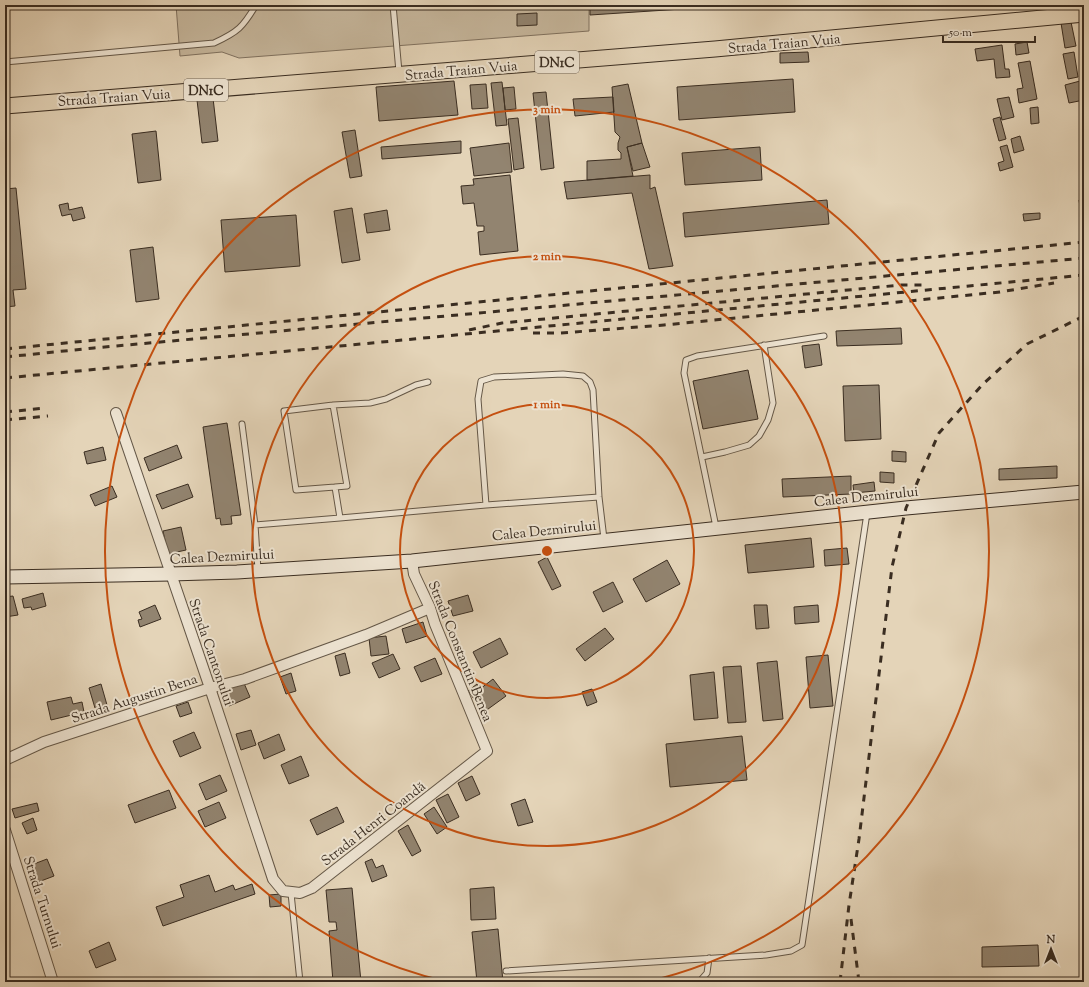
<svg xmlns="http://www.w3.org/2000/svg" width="1089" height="987" font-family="'Sorts Mill Goudy',serif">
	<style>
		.green { fill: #c7b89e; stroke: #807260 }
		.building { fill: #928470; stroke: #3a2d21 }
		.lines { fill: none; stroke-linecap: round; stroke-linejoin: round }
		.service-casing { stroke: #645747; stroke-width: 7 }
		.minor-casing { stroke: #645747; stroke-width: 12 }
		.secondary-casing { stroke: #3a2d21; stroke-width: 15 }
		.primary-casing { stroke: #3a2d21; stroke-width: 17 }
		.service { stroke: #ede3d1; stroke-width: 5 }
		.minor { stroke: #ede3d1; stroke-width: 10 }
		.secondary { stroke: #ede3d1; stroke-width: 13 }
		.primary { stroke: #e4d4b8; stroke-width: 15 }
		.rail { stroke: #3a2d21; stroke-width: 3; stroke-dasharray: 7 7; stroke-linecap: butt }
		.ring { fill: none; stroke: #c55010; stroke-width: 2 }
		.labels { text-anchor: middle; stroke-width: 4; stroke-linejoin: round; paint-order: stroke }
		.shield { fill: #ede3d1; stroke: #706456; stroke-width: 1 }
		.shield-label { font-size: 13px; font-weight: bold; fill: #3a2d21 }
		.street-label { font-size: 14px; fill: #3a2d21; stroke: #ede3d1 }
		.centre { fill: #c55010; stroke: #ede3d1; stroke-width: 2 }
		.ring-label { font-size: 12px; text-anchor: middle; font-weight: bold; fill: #c55010; stroke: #ede3d1; stroke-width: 4; stroke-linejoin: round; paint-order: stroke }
	</style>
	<rect width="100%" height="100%" fill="#e4d4b8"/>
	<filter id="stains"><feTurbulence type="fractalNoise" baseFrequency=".005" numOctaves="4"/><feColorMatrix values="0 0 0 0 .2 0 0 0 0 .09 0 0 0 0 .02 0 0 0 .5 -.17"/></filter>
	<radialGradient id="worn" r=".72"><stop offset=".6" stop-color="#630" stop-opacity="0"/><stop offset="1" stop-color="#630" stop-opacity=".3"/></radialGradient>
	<path class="green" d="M176 5H589V31L239 58 222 52 180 56Z"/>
	<path class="building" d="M590 5H728V6L590 15Z
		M537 13V25L517 26V14Z
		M1071 22 1076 46 1065 48 1061 23Z
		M1027 42 1029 53 1016 55 1015 44Z
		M1002 45 1005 69H1009L1010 77 996 78 994 59 977 61 975 49Z
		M808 52 809 62 780 63V53Z
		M1074 52 1078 77 1068 79 1063 54Z
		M1030 61 1037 99 1019 103 1017 89 1023 88 1018 63Z
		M793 79 795 112 679 120 677 87Z
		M454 81 458 115 379 121 376 87Z
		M1080 81 1084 100 1069 103 1065 85Z
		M502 82 507 125 496 126 491 83Z
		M486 84 488 108 472 109 470 85Z
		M628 84 642 143 627 147 633 176 587 180V161L621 159V153L618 150V143L620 137 615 132 612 87Z
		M514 87 516 109 505 110 503 88Z
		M546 92 554 168 541 170 533 93Z
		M613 97 614 112 575 116 573 99Z
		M1009 97 1014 117 1002 120 997 99Z
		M213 98 218 141 202 143 197 100Z
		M1038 107 1039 123 1031 124 1030 108Z
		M1000 117 1006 139 999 141 993 119Z
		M518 118 524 168 514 170 508 119Z
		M355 130 362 176 350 178 342 132Z
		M156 131 161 180 138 183 132 134Z
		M1020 136 1024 150 1014 153 1011 139Z
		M461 141V153L382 159 381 147Z
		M509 143 512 172 474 176 470 148Z
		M642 143 650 167 633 171 627 147Z
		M1007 145 1013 167 1000 171 998 163 1004 161 1000 147Z
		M760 147 762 180 685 185 682 153Z
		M510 175 518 251 480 255 478 232 484 231V226H477L474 203 463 204 461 186 474 185 473 179Z
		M650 175V189L655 187 673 266 649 269 632 193 567 199 564 182Z
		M16 188 26 289 13 290 15 306 5 307V189Z
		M827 200 829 224 685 237 683 213Z
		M1079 200H1084V207H1080Z
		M68 203 69 210 82 207 85 218 73 221 71 214 62 216 59 205Z
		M352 208 360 260 342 263 334 211Z
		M387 210 390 230 367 233 364 214Z
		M1040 213V219L1024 221 1023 214Z
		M296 215 300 266 225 272 221 220Z
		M153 247 159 299 136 302 130 250Z
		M901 328 902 344 837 346 836 331Z
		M819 344 822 365 805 368 802 346Z
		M748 370 758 419 703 429 693 381Z
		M879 385 881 439 845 441 843 386Z
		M227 423 241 515 231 516 232 524 221 525 220 518 216 519 203 427Z
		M177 445 182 458 149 471 144 458Z
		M103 447 106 460 87 464 84 452Z
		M892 451 906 452V462L892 461Z
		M1057 466V478L999 480V469Z
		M880 472 894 473V483L880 482Z
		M851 476V494L783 497 782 479Z
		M874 482 875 491 854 493 853 485Z
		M188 484 193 497 162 509 156 495Z
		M112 486 117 497 95 506 90 495Z
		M181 527 186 550 168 554 163 531Z
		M811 538 814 567 748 573 745 545Z
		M847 548 849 564 825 566 824 550Z
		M547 557 561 586 552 590 538 562Z
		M667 560 680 584 646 602 633 579Z
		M613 582 623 602 603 612 593 592Z
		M43 593 46 606 32 610 31 607 24 608 22 599Z
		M468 595 473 611 453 616 448 601Z
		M13 596 18 615 5 617V597Z
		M155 605 161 619 140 627 138 620 142 619 139 612Z
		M754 605H767L769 628 756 629Z
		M818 605 819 622 795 624 794 607Z
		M423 622 427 636 406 643 402 629Z
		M605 628 614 639 585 661 576 649Z
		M386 636 389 654 371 656 369 638Z
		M500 638 508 654 481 668 473 652Z
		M345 653 350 673 340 676 335 656Z
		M393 654 400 669 379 678 372 663Z
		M828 655 833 706 810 708 806 657Z
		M435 658 442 674 421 682 414 667Z
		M777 661 783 719 763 721 757 663Z
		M741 666 746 722 728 723 723 667Z
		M714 672 718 718 694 720 690 675Z
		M291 673 296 691 286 694 280 677Z
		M493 679 506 696 484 712 468 691 477 684 480 689Z
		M243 681 250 697 229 706 222 690Z
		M101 684 107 705 95 708 89 688Z
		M592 689 597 702 587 706 582 692Z
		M71 697 73 704 82 702 84 712 51 720 47 702Z
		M188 702 192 713 180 717 176 706Z
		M251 730 256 745 241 750 236 734Z
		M194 732 201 748 180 757 173 741Z
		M279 734 285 750 264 759 258 743Z
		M742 736 747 780 670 787 666 744Z
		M301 756 309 776 289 784 281 765Z
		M220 775 227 791 206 800 199 784Z
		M472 776 480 794 466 801 458 783Z
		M169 790 176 808 135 823 128 805Z
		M448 794 459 817 447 823 436 800Z
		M525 799 533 822 518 826 511 804Z
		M219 802 226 818 205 827 198 811Z
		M37 803 39 811 15 818 12 809Z
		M337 807 344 822 317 835 310 820Z
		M434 807 447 827 437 834 424 814Z
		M33 818 37 830 27 834 22 823Z
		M408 825 421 851 412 856 398 831Z
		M47 859 54 876 33 884 26 867Z
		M372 859 376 868 383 865 387 876 372 882 365 862Z
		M209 875 215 892 233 885 235 890 252 884 255 894 163 926 156 907 184 897 180 885Z
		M494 887 496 919 471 920 470 889Z
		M352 888 361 982H333L329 931 337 930 336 922H329L326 890Z
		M281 894V906L270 907 269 895Z
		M498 929 503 982H477L472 932Z
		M109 942 116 960 96 968 89 951Z
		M1038 945 1039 966 982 967V947Z"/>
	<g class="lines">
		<defs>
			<path id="service" d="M393 5 399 72
				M5 62 214 43C238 32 243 27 256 5
				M333 405 347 486 335 487
				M242 424 255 525 258 570
				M702 457 725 452 749 445 759 436 768 420 773 403 764 345
				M486 505 478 399 481 381 494 377 563 374 583 376 590 382 593 390 599 497 604 539
				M340 518 486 505 599 497
				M255 525 340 518 335 487 296 490 284 411 333 405 370 403 386 399 416 385 428 382
				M716 527 684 373 686 360 697 356 824 336
				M291 893 300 982
				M506 971 766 955 791 951 802 945 867 513
				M699 982 707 973 709 958"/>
			<path id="minor" d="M116 413 210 688 273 879 283 891 300 893 312 888 487 751 435 624 430 608 414 574 412 561
				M5 760 44 742 210 688 245 679 366 635 430 608
				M5 830 53 982"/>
			<path id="secondary" d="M5 577 171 574 237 572 412 561 906 508 1084 492"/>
			<path id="primary" d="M5 106 715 49 1084 14"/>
		</defs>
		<use href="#service" class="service-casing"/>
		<use href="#minor" class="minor-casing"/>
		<use href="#secondary" class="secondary-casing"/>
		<use href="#primary" class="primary-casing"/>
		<use href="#service" class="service"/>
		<use href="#minor" class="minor"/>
		<use href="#secondary" class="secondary"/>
		<use href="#primary" class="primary"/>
		<path class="rail" d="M469 330 502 323 901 285H927
			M533 333H561L664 325 1000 292 1054 283
			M5 349 1084 242
			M5 357 94 348 1084 258
			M5 378 1084 275
			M5 412 46 408
			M5 420 48 416
			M851 919 859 982
			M840 982 849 905 859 839 892 567 906 508 939 433 983 384 1027 344 1084 316"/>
	</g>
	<g class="ring">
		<circle cx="547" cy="551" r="147"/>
		<circle cx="547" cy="551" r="295"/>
		<path d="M448 982A442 442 0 1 1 646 982"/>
	</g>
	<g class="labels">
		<g class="shield">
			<rect x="535" y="51" width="44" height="22" rx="3"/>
			<rect x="184" y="79" width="44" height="22" rx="3"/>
		</g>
		<g class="shield-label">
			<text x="557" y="67">DN1C</text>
			<text x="206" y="95">DN1C</text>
		</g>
		<g class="street-label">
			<text transform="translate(784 43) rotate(-5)" y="5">Strada Traian Vuia</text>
			<text transform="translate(461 70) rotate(-5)" y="5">Strada Traian Vuia</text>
			<text transform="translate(114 97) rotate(-4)" y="5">Strada Traian Vuia</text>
			<text transform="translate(866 496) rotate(-6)" y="5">Calea Dezmirului</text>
			<text transform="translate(544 530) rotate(-6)" y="5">Calea Dezmirului</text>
			<text transform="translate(222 556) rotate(-3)" y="5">Calea Dezmirului</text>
			<text transform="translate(461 651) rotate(68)" y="5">Strada Constantin Benea</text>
			<text transform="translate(212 652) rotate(71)" y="5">Strada Cantonului</text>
			<text transform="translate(134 698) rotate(-18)" y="5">Strada Augustin Bena</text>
			<text transform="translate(373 823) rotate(-38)" y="5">Strada Henri Coandă</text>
			<text transform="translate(43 902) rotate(72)" y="5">Strada Turnului</text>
		</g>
	</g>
	<circle cx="547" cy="551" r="6" class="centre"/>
	<g class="ring-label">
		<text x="547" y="113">3 min</text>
		<text x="547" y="260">2 min</text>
		<text x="547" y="408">1 min</text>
	</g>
	<rect width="1089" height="987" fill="none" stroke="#e4d4b8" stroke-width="20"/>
	<rect x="6" y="6" width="1077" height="975" fill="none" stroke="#3a2d21" stroke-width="2"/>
	<rect x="10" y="10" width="1069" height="967" fill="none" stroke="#3a2d21"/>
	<g transform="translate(1051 949)" stroke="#ede3d1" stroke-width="3" paint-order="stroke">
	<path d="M0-3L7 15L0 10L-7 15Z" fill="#3a2d21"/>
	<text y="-6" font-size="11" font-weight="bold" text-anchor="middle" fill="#3a2d21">N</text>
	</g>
	<path d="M943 36v6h92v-6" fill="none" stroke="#3a2d21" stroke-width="2"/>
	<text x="949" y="36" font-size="12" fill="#3a2d21" stroke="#ede3d1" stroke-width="3" paint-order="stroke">50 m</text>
	<rect width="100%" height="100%" filter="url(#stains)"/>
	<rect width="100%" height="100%" fill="url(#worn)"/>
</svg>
